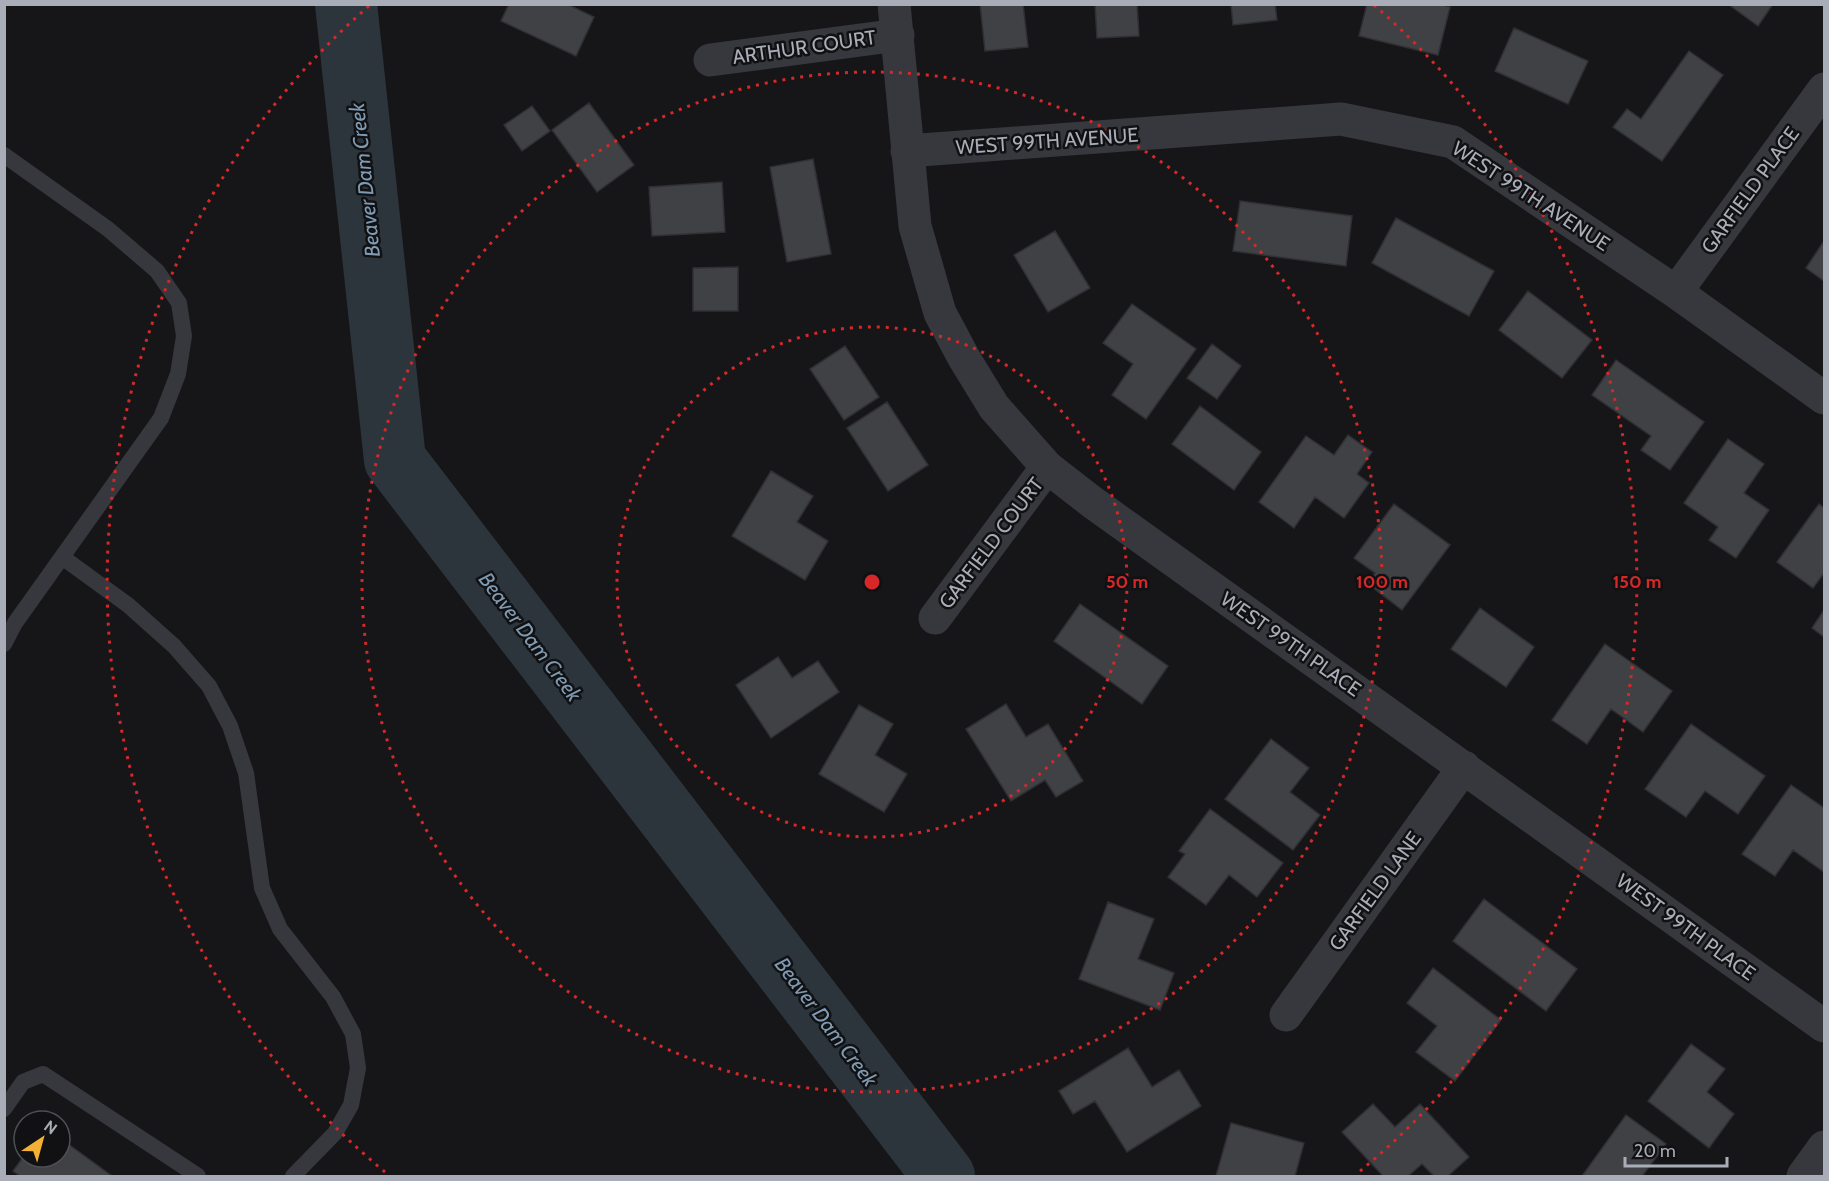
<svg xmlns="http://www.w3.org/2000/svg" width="1829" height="1181" font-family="Cabin,sans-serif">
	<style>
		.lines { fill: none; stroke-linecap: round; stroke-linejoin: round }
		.river { stroke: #2c353c; stroke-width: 62 }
		.building { fill: #404145; stroke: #303034; stroke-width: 1.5 }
		.service { stroke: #37383d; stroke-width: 16 }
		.minor { stroke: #37383d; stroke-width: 33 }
		.ring { fill: none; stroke: #d62828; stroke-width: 3; stroke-dasharray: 3 6 }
		.labels { text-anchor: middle; stroke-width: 5; stroke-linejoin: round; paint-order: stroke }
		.street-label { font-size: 20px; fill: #a8adb8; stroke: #111113 }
		.water-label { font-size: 21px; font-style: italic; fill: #7f9bb3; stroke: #111113 }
		.centre { fill: #d62828; stroke: #111113; stroke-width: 3 }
		.ring-label { font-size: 18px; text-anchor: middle; font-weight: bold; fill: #d62828; stroke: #111113; stroke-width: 5; stroke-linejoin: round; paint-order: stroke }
	</style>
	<rect width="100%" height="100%" fill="#161618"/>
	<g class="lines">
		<path class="river" d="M346 4 395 460 944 1176"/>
	</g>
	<path class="building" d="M509 4H567L594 17 576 56 501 21Z
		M980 4H1023L1028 47 985 51Z
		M1095 4H1137L1139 36 1097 38Z
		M1231 4H1275L1277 20 1233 25Z
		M1367 4H1439L1450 7 1438 55 1359 36Z
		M1728 4H1773L1758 26Z
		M1514 28 1588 61 1568 104 1495 71Z
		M1689 51 1723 75 1662 161 1613 127 1627 109 1641 119Z
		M589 103 634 165 597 192 552 130Z
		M532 106 550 131 522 151 504 125Z
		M813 159 831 254 787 262 770 167Z
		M722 182 725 232 652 236 649 187Z
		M1240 201 1352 216 1346 266 1233 251Z
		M1396 218 1494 271 1469 316 1372 263Z
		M1055 231 1090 288 1048 312 1014 255Z
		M1824 241V281L1806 268Z
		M738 267V311H693V268Z
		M1528 291 1592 340 1562 378 1499 330Z
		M1132 304 1196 349 1146 419 1112 395 1133 364 1103 343Z
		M1212 344 1241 366 1217 399 1187 378Z
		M845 346 879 397 844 420 810 369Z
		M1616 360 1704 422 1670 470 1641 450 1651 436 1592 395Z
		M887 402 928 465 888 491 847 428Z
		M1200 406 1261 452 1234 490 1172 444Z
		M1348 435 1372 452 1357 474 1369 483 1344 518 1315 497 1294 528 1259 502 1306 436 1334 455Z
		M1728 439 1764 464 1744 493 1769 510 1736 558 1709 540 1718 527 1684 503Z
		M771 471 813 496 797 522 828 541 805 580 732 536Z
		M1394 504 1450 545 1402 610 1367 583 1375 573 1354 558Z
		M1819 504 1824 508V573L1813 588 1777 562Z
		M1080 604 1168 666 1142 704 1054 641Z
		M1480 608 1534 647 1506 687 1451 649Z
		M1824 610V637L1812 628Z
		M1605 644 1672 691 1643 732 1611 709 1587 744 1552 720Z
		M778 657 792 678 818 661 839 692 771 738 736 685Z
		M1006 704 1026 737 1048 724 1083 781 1056 797 1045 780 1011 801 966 729Z
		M859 705 893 724 875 755 907 774 884 812 819 774Z
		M1691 724 1765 776 1738 814 1705 791 1686 817 1645 789Z
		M1271 739 1309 768 1290 792 1320 815 1293 850 1225 799Z
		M1791 785 1824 808V872L1793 850 1775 876 1742 854Z
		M1210 809 1283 863 1257 897 1229 875 1206 905 1168 877 1185 854 1179 851Z
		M1484 899 1577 969 1546 1011 1453 941Z
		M1108 902 1154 919 1138 959 1174 973 1160 1010 1079 979Z
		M1433 968 1501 1020 1455 1081 1416 1052 1437 1026 1407 1003Z
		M1691 1044 1725 1069 1707 1092 1734 1114 1709 1148 1648 1101Z
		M1128 1048 1152 1087 1179 1070 1201 1106 1127 1152 1095 1101 1073 1114 1059 1091Z
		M1373 1104 1395 1127 1420 1104 1469 1157 1448 1176H1434L1422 1164 1408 1176H1383L1342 1132Z
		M1626 1115 1666 1144 1643 1175 1645 1176H1582Z
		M1231 1123 1304 1143 1295 1176H1216Z
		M60 1138 112 1176H20L13 1171 24 1156 60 1157Z"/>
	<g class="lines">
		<path class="service" d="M4 155 108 229 157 271 179 303 184 336 178 374 161 418 15 623 4 644
			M62 557 128 605 174 646 209 686 230 726 246 773 262 888 280 929 333 997 353 1034 358 1068 351 1105 335 1133 293 1176
			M4 1109 23 1082 43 1074 198 1176"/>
		<path class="minor" d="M894 4 915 226 940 313 964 358 994 407 1047 467 1092 502 1824 1026
			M710 60 898 35
			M907 151 1341 119 1453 142 1676 292 1824 398
			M1676 292 1824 89
			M935 618 1047 467
			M1286 1015 1464 767
			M1803 1176 1824 1147"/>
	</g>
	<g class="ring">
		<circle cx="872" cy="582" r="255"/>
		<circle cx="872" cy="582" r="510"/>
		<path d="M385 1172A765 765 0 0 1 370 5M1374 5A765 765 0 0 1 1359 1172"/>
	</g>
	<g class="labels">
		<g class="street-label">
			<text transform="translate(804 47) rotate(-8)" y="7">ARTHUR COURT</text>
			<text transform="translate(1047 141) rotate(-4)" y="7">WEST 99TH AVENUE</text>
			<text transform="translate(1750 190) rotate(-54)" y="7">GARFIELD PLACE</text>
			<text transform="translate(1531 196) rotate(33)" y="7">WEST 99TH AVENUE</text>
			<text transform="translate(991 543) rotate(-53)" y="7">GARFIELD COURT</text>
			<text transform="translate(1291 644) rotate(35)" y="7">WEST 99TH PLACE</text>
			<text transform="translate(1375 891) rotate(-54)" y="7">GARFIELD LANE</text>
			<text transform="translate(1686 927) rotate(36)" y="7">WEST 99TH PLACE</text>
		</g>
		<g class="water-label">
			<text transform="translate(365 180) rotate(-96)" y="7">Beaver Dam Creek</text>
			<text transform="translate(530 637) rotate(53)" y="7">Beaver Dam Creek</text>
			<text transform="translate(826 1022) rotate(53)" y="7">Beaver Dam Creek</text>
		</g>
	</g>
	<circle cx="872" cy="582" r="9" class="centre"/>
	<g class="ring-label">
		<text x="1127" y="588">50 m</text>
		<text x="1382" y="588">100 m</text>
		<text x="1637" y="588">150 m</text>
	</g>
	<rect width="1829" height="1181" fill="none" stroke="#a8adb8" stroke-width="12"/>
	<g transform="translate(42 1139) rotate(36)"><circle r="28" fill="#111113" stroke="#4d4f55" stroke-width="1.5"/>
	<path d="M0-4.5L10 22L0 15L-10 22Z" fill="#f2b134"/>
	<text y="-9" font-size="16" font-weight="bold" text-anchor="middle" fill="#a8adb8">N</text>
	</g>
	<path d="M1625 1157v9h102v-9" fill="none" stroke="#a8adb8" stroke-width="3"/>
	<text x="1634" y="1157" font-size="18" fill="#a8adb8" stroke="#111113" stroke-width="4.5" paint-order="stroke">20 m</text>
</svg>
